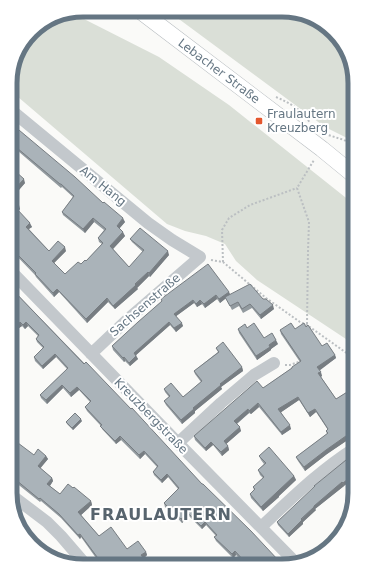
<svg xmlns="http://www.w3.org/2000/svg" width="365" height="576" font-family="'DejaVu Sans',sans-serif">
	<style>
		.green { fill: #dadfd7 }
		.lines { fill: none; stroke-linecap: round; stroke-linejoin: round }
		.major-casing { stroke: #b5babe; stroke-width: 17 }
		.path { stroke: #bbbfc2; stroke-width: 2; stroke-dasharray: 2 2; stroke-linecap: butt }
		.minor { stroke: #c3c8cc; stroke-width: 12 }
		.major { stroke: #fff; stroke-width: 16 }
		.wall { fill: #929a9f }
		.shaded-wall { fill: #777d82 }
		.building { fill: #aab3b9; stroke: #777d82 }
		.poi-dot { fill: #e4572e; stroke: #fff; stroke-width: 1.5 }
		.labels { text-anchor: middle; stroke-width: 4; stroke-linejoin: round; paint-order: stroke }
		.street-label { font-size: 12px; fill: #657683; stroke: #fff }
		.poi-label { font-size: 12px; fill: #657683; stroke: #fff; text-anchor: start }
		.district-label { font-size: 16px; font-weight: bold; letter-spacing: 1px; fill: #57646e; stroke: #fff }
		.rim { fill: none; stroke: #657683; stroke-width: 5 }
	</style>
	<rect width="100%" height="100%" fill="#fafaf8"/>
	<path class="green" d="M168 11H296L330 28 350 55 355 83V142L325 127Z
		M76 13 84 19 159 57 229 105 355 205V345L257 280 236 261 225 244 206 236 185 231 167 224 11 91V73L35 28Z"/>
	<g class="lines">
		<defs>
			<path id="major" d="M139 10 322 149 355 176"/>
		</defs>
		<use href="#major" class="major-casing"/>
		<path class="path" d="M276 97C290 103 302 110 310 123
			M325 134 344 140 355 146
			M211 260 223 262 266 298 300 322 307 325 355 359
			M223 262 222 230 229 218 250 205 297 188
			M307 324 308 251 309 222 297 188 314 160
			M285 365H290L301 361"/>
		<path class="minor" d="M11 110 148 223 172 240 200 257 128 319 91 354
			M10 270 178 443 294 561
			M178 443 221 403 254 375 274 363
			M10 494 47 522 61 536 86 565
			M261 527C291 499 320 470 355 448"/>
		<use href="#major" class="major"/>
	</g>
	<path class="wall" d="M11 128 103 203 125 222 119 229 125 236 113 249 129 267 143 252 132 242 130 239 169 255 150 277 149 276 137 288 138 289 115 309 108 302 87 323 59 292 54 297 36 277 35 275 10 249V176L25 183 12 198 20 209 18 211 32 227 29 229 49 251H66L54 263 65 274 86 261 102 244 99 242 98 238 104 230 94 222 85 233 63 215 62 212 73 197 62 187 61 188 11 145Z
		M10 287 202 484 279 561 243 562 236 555 233 558 216 541 214 537 216 536 206 525 202 529 189 516 182 523 172 512 171 513 165 507 164 503 178 489 168 477 162 483 154 475 153 472 157 467 145 454 140 459 121 440 116 444 102 429 101 426 87 411 85 407 90 402 79 390 71 397 63 388 47 404 41 398 40 395 67 369 56 357 43 369 35 361 34 357 43 348 37 342 36 339 38 336 28 326 25 329 22 326 19 328 10 319Z
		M229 292 230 294 263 299 274 309 261 319 252 308 243 313 239 306 232 310 226 298 220 303 217 299 205 308 202 304 197 307 194 303 176 316 183 326 176 332 170 325 136 355 138 359 130 366 125 361 124 362 113 350 112 346 162 301 161 299Z
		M247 328 264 338 278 344 271 349V350L257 360 239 333 238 329Z
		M295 329 322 346 335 355 336 358 319 370 322 376 321 377 336 399 352 389 351 387 355 385V435L327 454 305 471 298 461 296 457 327 434 326 431 328 430 316 412 310 417 299 400 281 412 291 429 282 435 259 407 251 414 249 413 237 424 241 431 226 444 228 446 229 450 222 456 213 445 206 451 195 440 194 436 263 388 292 368 300 362 281 334 280 330Z
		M216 348 242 367 243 371 221 387 222 389 195 411V413L182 424 166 405 164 401 169 397 165 392 164 389 183 397 201 382 195 374 194 371 218 352Z
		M82 421 73 430 67 424 66 422Z
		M10 453 46 456 48 459 40 468 52 478 53 481 50 486 60 494 91 501 92 505 81 515 99 536 127 549 146 552 147 555 144 558 148 564 101 565 81 537 80 539 61 518 41 501 40 502 10 478Z
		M259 456 294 476 296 480 279 496V497L263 511 251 498 250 494 254 490 253 487 263 478 260 475 258 470 264 464 261 460Z
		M346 460 344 486 315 509 316 510 303 522V524L289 537 278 525 277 522Z"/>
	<path class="shaded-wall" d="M24 179 25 183 11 199 10 194Z
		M19 205 20 209 17 212 16 208Z
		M93 218 94 222 85 233 83 229Z
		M123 218 125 222 118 230 117 226Z
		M30 223 32 227 27 230 26 227Z
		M123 232 125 236 112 250 110 246Z
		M65 247 66 251 53 264 52 261Z
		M168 251 169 255 150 277 149 273Z
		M148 272 149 276 137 288 138 289 115 309 113 306Z
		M57 289 59 292 54 297 53 293Z
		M229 292 230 295 220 303 219 299Z
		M216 295 217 299 205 308 204 304Z
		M107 298 108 302 87 323 86 319Z
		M193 300 194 303 175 317 174 314Z
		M200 300 202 304 197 307 196 304Z
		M273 305 274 309 261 319 260 315Z
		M20 322 22 326 19 328 18 325Z
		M26 322 28 326 25 329 23 325Z
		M169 322 170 325 135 356 134 353Z
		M182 323 183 326 176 332 174 328Z
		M276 340 278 344 271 349V350L257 360 256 356 269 345Z
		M55 354 56 357 43 369 42 366Z
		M335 355 336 358 319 371 317 367Z
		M136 356 138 359 130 366 129 363Z
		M124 357 125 361 124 362 123 358Z
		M242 367 243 371 221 387 222 389 195 411V413L182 424 181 420 193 408 220 384Z
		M321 372 322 376 320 377 318 373Z
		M62 385 63 388 47 404 46 400Z
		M77 387 79 390 71 397 70 393Z
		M298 397 299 400 280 413 278 409Z
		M258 403 259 407 251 414 249 411Z
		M248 409 249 413 236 424 234 421Z
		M315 409 316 412 310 417 308 413Z
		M81 419 82 421 73 430 72 428Z
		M290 425 291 429 282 435 281 432Z
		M240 427 241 431 225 445 224 441Z
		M353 431 355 435 327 454 305 471 304 467 326 450Z
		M120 436 121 440 116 444 115 441Z
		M211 442 213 445 206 451 205 448Z
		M228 446 229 450 222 456 221 452Z
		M144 451 145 454 140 459 139 455Z
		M46 456 48 459 39 470 38 466Z
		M355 473V478L344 486 343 483Z
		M167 474 168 477 162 483 161 480Z
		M294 476 296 480 279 496V497L263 511 261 507 277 492Z
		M52 478 53 481 49 487 47 484Z
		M342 482 344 486 315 509 316 510 303 522V524L289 537 288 534 314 506Z
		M91 501 92 505 80 516 78 512Z
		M188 513 189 516 182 523 181 519Z
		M205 522 206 525 202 529 201 526Z
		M80 534 81 537 80 539 78 535Z
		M235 551 236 555 233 558 232 554Z
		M146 552 147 555 143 559 141 555Z"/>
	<path class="building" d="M13 125 75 177 103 203 104 202 123 218 117 226 123 232 110 246 129 267 144 250 130 239 140 228 168 251 149 273 148 272 135 284 136 285 113 306 107 298 86 319 57 289 53 293 35 274 36 273 10 247V196L19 205 16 208 30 223 26 227 49 251 58 241 65 247 52 261 65 274 78 262 81 264 85 260 86 261 103 243 98 238 106 229 93 218 83 229 62 212 74 196 61 184H60L11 143V128Z
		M15 171 24 179 10 194V176Z
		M208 264 229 292 219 299 216 295 204 304 200 300 196 304 193 300 174 314 182 323 174 328 169 322 134 353 136 356 129 363 124 357 123 358 112 346 138 322 162 301 161 299Z
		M250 284 263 299H266L273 305 260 315 250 304 242 309 238 302 230 306 225 297Z
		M10 287 84 364 86 362 131 409 132 408 202 484H203L251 531 279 561H262L245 562 235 551 232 554 214 537 217 535 205 522 201 526 188 513 181 519 170 508V509L164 503 179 488 167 474 161 480 153 472 158 466 144 451 139 455 120 436 115 441 100 426 102 425 85 407 91 401 77 387 70 393 62 385 46 400 40 395 68 368 55 354 42 366 34 357 44 347 36 339 39 335 26 322 23 325 20 322 18 325 10 317Z
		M254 323 264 338 272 333 276 340 269 345 270 347 256 356 238 329 245 324 247 328Z
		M291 323 295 329 304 323 306 327 308 325 322 346 327 343 335 355 317 367 321 372 318 373 336 399 352 389 351 387 355 385V430L353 431 326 450 304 467 296 457 328 433 326 431 328 429 315 409 308 413 298 397 278 409 290 425 281 432 258 403 249 411 248 409 234 421 240 427 224 441 228 446 221 452 211 442 205 448 194 436 257 381 263 388 292 368V367L301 361 280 330Z
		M223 342 242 367 220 384 221 385 193 408 194 409 181 420 164 401 170 396 164 389 171 383 183 397 202 381 194 371 219 352 216 348Z
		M75 413 81 419 72 428 66 422Z
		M18 443 34 455 38 449 46 456 38 466 52 478 47 484 60 494 68 484 73 488 74 487 91 501 78 512 99 536 111 527 127 549 138 541 146 552 141 555 148 564 103 565 80 534 78 535 59 514 40 498 39 499 10 475V453Z
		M269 447 294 476 277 492 261 507 250 494 255 489 253 487 264 477 258 470 266 463 259 456Z
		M355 457V473L343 483 342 482 314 506V507L301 519 302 520 288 534 277 522 315 486H314L346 460 347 462Z
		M344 527 340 537 333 542 330 539Z
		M21 528 25 532 27 529 56 558 38 551Z"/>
	<rect class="poi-dot" x="255" y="117" width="8" height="8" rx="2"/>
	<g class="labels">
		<g class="street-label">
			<text transform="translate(219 71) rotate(37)" y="4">Lebacher Straße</text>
			<text transform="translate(103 186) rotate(39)" y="4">Am Hang</text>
			<text transform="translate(145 305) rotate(-41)" y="4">Sachsenstraße</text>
			<text transform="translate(151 416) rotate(46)" y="4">Kreuzbergstraße</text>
		</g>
		<g class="poi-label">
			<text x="267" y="118">Fraulautern<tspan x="267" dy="14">Kreuzberg</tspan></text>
		</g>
		<g class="district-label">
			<text x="161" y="520">FRAULAUTERN</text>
		</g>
	</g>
	<path d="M0 0H365V576H0ZM83 17H282A66 66 0 0 1 348 83V493A66 66 0 0 1 282 559H83A66 66 0 0 1 17 493V83A66 66 0 0 1 83 17Z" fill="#fff" fill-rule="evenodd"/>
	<path class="rim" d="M83 17H282A66 66 0 0 1 348 83V493A66 66 0 0 1 282 559H83A66 66 0 0 1 17 493V83A66 66 0 0 1 83 17Z"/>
</svg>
